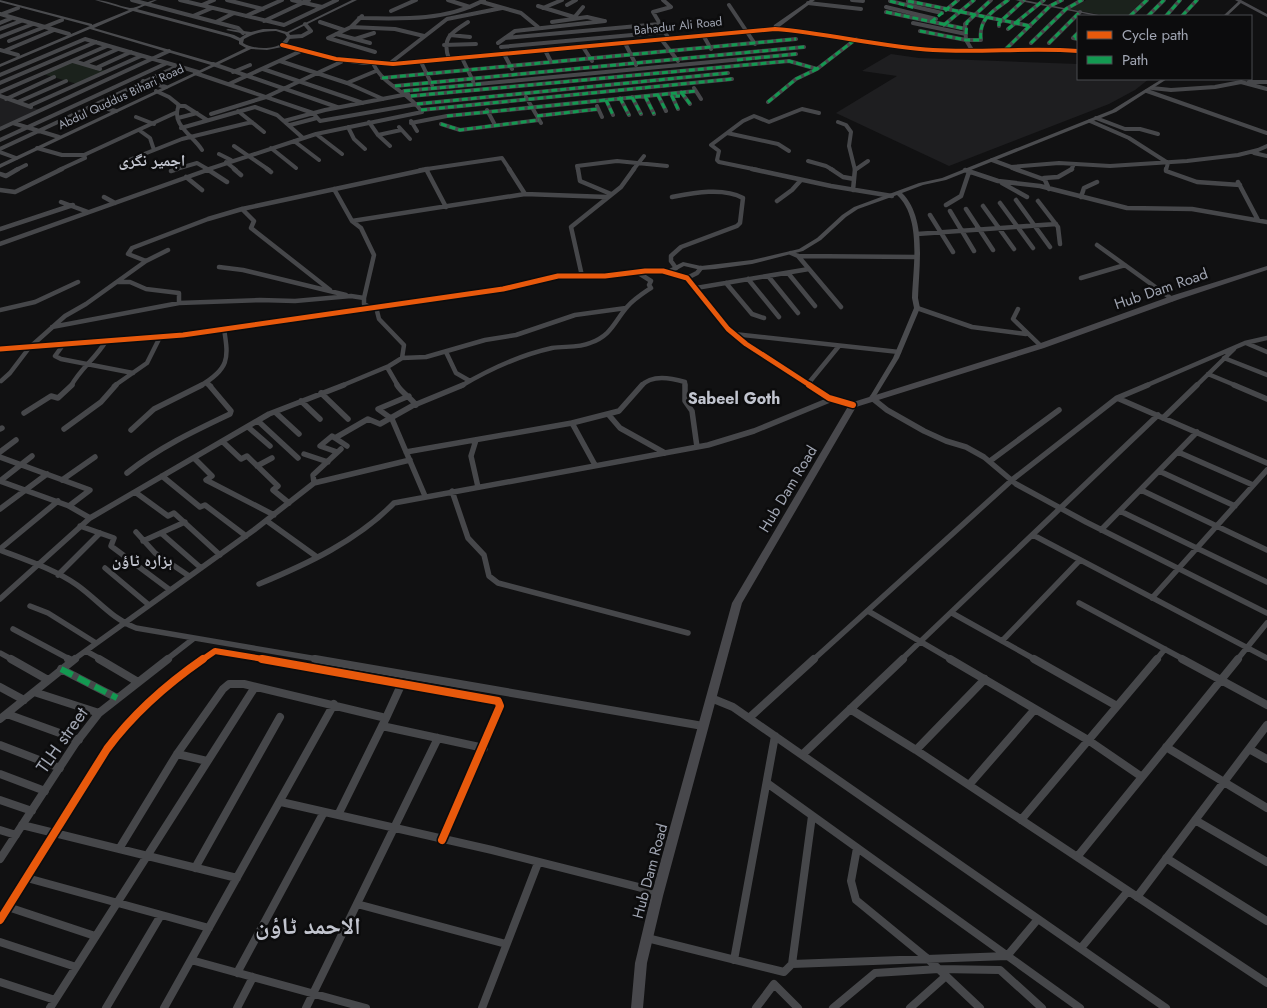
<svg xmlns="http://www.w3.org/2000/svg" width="1267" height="1008" font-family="Jost,'Noto Naskh Arabic',sans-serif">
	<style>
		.built { fill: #1e1e20 }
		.green { fill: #1b221c }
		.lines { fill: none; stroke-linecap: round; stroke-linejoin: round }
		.street-far3 { stroke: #46474a; stroke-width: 4 }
		.street-far2 { stroke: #46474a; stroke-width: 4.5 }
		.street-far1 { stroke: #46474a; stroke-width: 5.5 }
		.street { stroke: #46474a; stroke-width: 8 }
		.secondary { fill: #4a4b4e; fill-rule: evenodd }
		.primary { fill: #48484c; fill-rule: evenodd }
		.quiet-far1 { stroke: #139951; stroke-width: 3; stroke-dasharray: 6 3; stroke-linecap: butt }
		.quiet { stroke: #139951; stroke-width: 6; stroke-dasharray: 13 6; stroke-linecap: butt }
		.cycleway-far3-casing { stroke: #0c0c0d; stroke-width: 5.5 }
		.cycleway-far2-casing { stroke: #0c0c0d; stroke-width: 8 }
		.cycleway-far1-casing { stroke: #0c0c0d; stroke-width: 9 }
		.cycleway-casing { stroke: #0c0c0d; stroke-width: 11 }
		.cycleway-far3 { stroke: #e8590c; stroke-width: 4 }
		.cycleway-far2 { stroke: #e8590c; stroke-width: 5 }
		.cycleway-far1 { stroke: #e8590c; stroke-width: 6 }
		.cycleway { stroke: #e8590c; stroke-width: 8 }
		.labels { text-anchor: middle; stroke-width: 5; stroke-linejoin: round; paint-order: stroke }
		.far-street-label { font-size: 12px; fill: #a1a6b3; stroke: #0c0c0d }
		.street-label { font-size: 15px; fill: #a1a6b3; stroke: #0c0c0d }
		.far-district-label { font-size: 16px; font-weight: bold; fill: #c2c5cf; stroke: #0c0c0d }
		.neighbourhood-label { font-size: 16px; font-weight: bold; fill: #c2c5cf; stroke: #0c0c0d }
		.near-street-label { font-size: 18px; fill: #a1a6b3; stroke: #0c0c0d }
		.near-district-label { font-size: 24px; font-weight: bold; fill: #c2c5cf; stroke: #0c0c0d }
	</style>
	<rect width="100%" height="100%" fill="#111112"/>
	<path class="built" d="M891 54 919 58 1078 64V79H1149L1135 90 1109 104 949 166 836 113 897 76 862 71Z
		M0 97 40 110 0 128Z"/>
	<path class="green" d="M1086 0H1144L1127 16H1106L1070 9Z
		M72 61 107 71 77 84 43 74Z"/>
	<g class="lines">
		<path class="street-far3" d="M132 0 238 28 243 33
			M180 0 284 25 337 0
			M227 0 263 9
			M292 0 322 7
			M448 0 470 7
			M663 0 671 7 653 12 669 39
			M852 0 863 1
			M890 1 942 13
			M908 1 1030 26
			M482 2 521 13 538 27
			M808 3 861 9
			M202 5 214 0
			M567 5 576 0
			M729 5 755 44
			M538 6 574 17
			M886 7 936 19
			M543 8 562 0
			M946 10 958 0
			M391 11 416 0
			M886 12 966 29
			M0 14 69 34
			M2 14 18 8
			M193 16 212 8
			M246 16 282 0
			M362 16 351 27 328 38 375 52
			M1130 16 1147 0
			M1148 16 1164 0
			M1166 16 1180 0
			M1182 16 1197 0
			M359 18C401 19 447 21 484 0
			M573 19 583 7
			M264 21 309 0
			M216 22 234 13
			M320 22 344 30
			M552 22 587 17 604 21
			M0 23 12 18
			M913 23 966 34
			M944 25 974 0
			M999 26V23L1024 0
			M351 27 395 29 424 36
			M0 29 21 21
			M1008 29 1044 0
			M920 31 966 40H981C978 19 993 11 1008 0
			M1078 33 1073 38 1078 39
			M336 34 370 43
			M450 35 470 37
			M703 35 711 49
			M0 37 33 24
			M289 37 302 36 311 31 305 24
			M505 38 660 24
			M355 39 374 33
			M661 39 678 61
			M9 41 62 20
			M498 43 515 31 605 21
			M625 43 636 65
			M1031 43 1066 9 1082 0
			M1049 43 1080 12
			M444 45 476 44
			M501 47 665 32
			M583 47 592 61
			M1006 49 1050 6 1062 0
			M0 50 18 55
			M545 50 551 62
			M972 50 966 40 965 24 991 0
			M4 51 54 30
			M504 54 512 69
			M462 58 473 81
			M449 59C441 38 452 32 468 22
			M73 61 100 69
			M280 61 347 83 383 99
			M421 62 432 85
			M84 64 118 49
			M213 64 337 107
			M389 64 447 19 502 8
			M96 68 131 52
			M263 69 363 103
			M233 72 250 65
			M195 73 313 113 320 121 417 104 728 73
			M0 75 85 39 198 72
			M382 78 796 39
			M143 81 166 87
			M1249 82H1267
			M0 83 96 42
			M347 83 376 71
			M229 84 301 51
			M395 86 804 47
			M694 88 701 99
			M1152 88 1171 90 1215 87 1241 82 1267 89
			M156 91 169 97 179 105C170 125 193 135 202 150
			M404 91 796 54
			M1147 91 1267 133
			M0 92 107 46
			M681 92 690 104
			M658 95 666 111
			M0 96 31 107
			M411 96 789 61 817 69 856 39
			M645 96 654 114
			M678 96H672L678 109
			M526 97 541 123
			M632 97 641 114
			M620 98 629 115
			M6 99 54 77
			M606 100 613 115
			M18 102 66 81
			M768 102 796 79 817 69
			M92 105 116 111
			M29 106 141 56
			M178 106H185L207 120
			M597 106 602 117
			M421 110 732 79
			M487 110 495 125
			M238 111 264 132
			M211 114 266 97 341 62
			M537 116 598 109
			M136 117 154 124
			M178 118 197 113
			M1096 118 1125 129H1140L1158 134
			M284 121 325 110 408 94
			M411 121 417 131
			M1090 121 1129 138 1168 163 1166 170
			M369 122 378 135 390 146
			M838 122 846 125 851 132 849 146 855 170
			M13 123 59 137
			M411 123 447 116 696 91
			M441 124 460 130 539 120
			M290 125 317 118
			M348 127 354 139 365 149
			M399 127 410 139
			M181 128 255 107 277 115 303 138
			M0 129 169 51
			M139 130 150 138 154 150
			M727 133 778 144 789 151
			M316 134 342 154
			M378 135 401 130
			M0 140 167 63
			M294 141 319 160
			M234 146 269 170
			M37 148 62 155H84
			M271 148 296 168
			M0 149 178 66
			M0 152 16 158
			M1254 153 1267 156
			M219 154 231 160
			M129 160 182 139 252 122
			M992 160 1011 167 1059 163 1110 166 1187 161 1238 155 1258 150 1267 146
			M808 161 826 166 833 170
			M226 162 236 170
			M1012 168 1019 170
			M16 170 26 165
			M59 170 85 158 84 155 175 113
			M173 170 197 163 209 170
			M206 170 316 134 422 112C409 92 384 86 374 65
			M420 170 502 158 510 170
			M578 170 577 166 617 161 667 166
			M633 170 644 156
			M758 170 719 162 717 160 719 151 711 145 743 121 754 116 769 122 802 109 819 113
			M855 170 868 161
			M1071 170 1074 164"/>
		<path class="street-far2" d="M207 169 227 182
			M234 169 241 175
			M267 169 271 172
			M426 169 446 207
			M509 169 525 194
			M578 169 580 181 611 194
			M752 169 831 186 892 196
			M831 169 843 177 854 179
			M1015 169 1043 179
			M1166 169V171L1197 182 1240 185
			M965 170 998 181 1040 186 1127 208 1192 209 1267 222
			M171 171 177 169
			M0 174 6 176 18 169
			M186 177 202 190
			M1238 182 1258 220
			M1002 183 1027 197
			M334 189 352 221 361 228 374 255 364 298
			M1049 189 1044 178 1058 177 1072 169
			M0 190 15 192 62 169
			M853 190 855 169
			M104 197 115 203
			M672 197C693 193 723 187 743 198L740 223 737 226 681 247 671 256V261L676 268
			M1081 197 1084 188 1097 182
			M1016 200 1050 247
			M777 201 792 190 801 180
			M1038 201 1058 227 1060 244
			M61 202 88 212
			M1000 203 1033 248
			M946 205 961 196 969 172
			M983 206 1014 249
			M242 209 254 221 251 228 330 290
			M966 209 993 250
			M950 211 974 251
			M930 215 953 252
			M352 221 525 194 607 197
			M0 229 73 205
			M917 234 1056 224
			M0 244 210 169
			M1097 245 1172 299
			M791 253 798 256 916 257
			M798 256 841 307
			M146 261 128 254 132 248 208 219 242 209 428 169
			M219 267 243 270 346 295
			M788 273 815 306
			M582 276 571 227 621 187 634 169
			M768 276 798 313
			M687 278 697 273 701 268
			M1081 278 1125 265
			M748 279 779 317
			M118 282H130L146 289 179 293V303
			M726 283 752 314 764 318
			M696 288 809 269
			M376 307 379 319 404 345 402 358
			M917 308 972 327 1026 334
			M1018 309 1013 319 1041 346
			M0 310 35 302 78 282
			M52 327 179 303 260 300 295 301 351 296 364 298V304L371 308
			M734 334 899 352
			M1246 343 1267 352
			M63 345 55 356 61 359 133 373
			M446 352 456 373 470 381
			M1224 358 1267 375
			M387 367 398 386
			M1208 374 1237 386
			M1 381 10 373 29 348 65 316 86 304 146 261 168 250
			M205 383 211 386
			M807 385 839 346
			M71 386C81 368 96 358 106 341
			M114 386 147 363 160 337
			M200 386C229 369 229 359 224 329
			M341 386 389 366 402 358 426 357 485 340 516 335 575 315 626 308
			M461 386C490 369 520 355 552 348 564 346 579 348 590 343 612 335 614 322 627 307 634 299 642 294 651 288L649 285 651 281 637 272
			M641 386C652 374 671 378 685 382V386
			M1145 386 1245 343 1267 338
			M1196 386 1234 349"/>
		<path class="street-far1" d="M397 385C402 393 410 397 416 405
			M685 385V401L692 411 697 447
			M1234 385 1267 399
			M321 393 348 419
			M409 396 378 409 392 419 425 496
			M872 398 887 410 924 431 946 441 966 447 984 457 1016 484 1086 522 1267 613
			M1117 398 1267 463
			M301 401 320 419
			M275 412 299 434
			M24 413 51 396 58 398 72 385
			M608 414 620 428 665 453
			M1163 418 1197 385
			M258 421 298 458
			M248 427 270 446
			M0 429 2 428
			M64 429 101 402 116 385
			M131 430 154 409 202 385
			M335 438 368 419 380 424 412 406 463 385
			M476 440 471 456 478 487
			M223 442 241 459 247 456 278 486 273 490 289 503
			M0 452 16 440
			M337 452 320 446 332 436 347 446
			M406 452 572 423
			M1178 452 1253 485
			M304 454 328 462
			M0 457 90 490 69 506
			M194 458 212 476 206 480 274 515
			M990 461 1059 410
			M595 465 572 423 619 411 642 385
			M257 466 272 458
			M1159 471 1235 506
			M127 473C158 448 194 431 230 414L231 411 209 385
			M162 476 200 507 205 505 246 536
			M62 480 95 457
			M0 481 69 506 90 518
			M0 481 32 456
			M314 483 313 475 341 449
			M1141 490 1267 550
			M452 491 468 538 484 555 489 576 498 583 688 633
			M135 492 168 516 174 513 220 555
			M0 509 47 474
			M1120 511 1267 582
			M267 521 317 557
			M80 526 114 538 111 546 170 590
			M1101 530 1197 432
			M136 532 155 553 189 576
			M161 533 201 568
			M1033 535 1267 658
			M143 541 185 522
			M0 549 58 501
			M0 550C26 560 54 569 77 585 98 600 112 619 136 628L323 660
			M105 568 149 605
			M58 575 100 533
			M259 584C307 564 357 541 394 503L708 445 754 431 832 399
			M1152 598 1267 470
			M0 599 90 518 269 414 344 385
			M1079 603 1185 660
			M30 606 48 613 96 643
			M868 611 952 660
			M952 613 1036 660
			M13 629 71 660
			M1002 641 1080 560
			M86 651 102 660
			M0 653 13 660
			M73 660 254 530 314 483 410 460
			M166 660 193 639
			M202 660 215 651 269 660
			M813 660 1012 480 1117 398 1148 385
			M901 660 1158 415
			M1156 660 1165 649
			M1237 660 1267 623"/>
		<path class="street" d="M11 659 48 680
			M68 659 72 661
			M99 659 138 682
			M262 659 498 701 500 706 442 840
			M315 659 703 726
			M950 659 1088 740 1142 777
			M1034 659 1117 706
			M1182 659 1267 705
			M61 669 117 698
			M0 687 24 700
			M34 692 99 713
			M711 698 733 707 1166 1008
			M850 709 916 750 1267 983
			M7 714 79 740
			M386 718 402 683
			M749 718 814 659
			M0 719 75 659
			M382 726 484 748
			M0 745 60 768
			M1166 747 1267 808
			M1249 749 1267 759
			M916 750 985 679
			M177 754 207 761
			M802 755 903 659
			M0 774 45 791
			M767 783 1080 1008
			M969 785 1035 709
			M0 800 32 811
			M281 802 492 850 658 892
			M1021 820 1157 659
			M1195 820 1267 862
			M22 825 237 878
			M0 830 16 835
			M857 848 851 881 856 900 928 959 980 1008
			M119 849 177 754 223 689 229 684H244L386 718 338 815
			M1077 857 1238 659
			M1166 858 1267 921
			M0 859 75 744 99 713 168 659
			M195 868 280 717
			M27 878 209 928
			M1137 897 1267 725
			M357 904 506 944
			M8 907 95 936
			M0 920 107 749C133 714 167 684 203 659
			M647 938 784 972 792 964 1007 956 1038 919
			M0 942 76 967
			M1081 948 1128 891
			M191 960 366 1008
			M734 960 775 736
			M792 964 812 816
			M237 973 324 812
			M0 982 55 1000
			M50 1008 255 687
			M106 1008 161 915
			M164 1008 334 704
			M237 1008 253 977
			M306 1008 438 738
			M482 1008 538 863
			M756 1008 774 984 798 1008
			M833 1008 875 973 939 969 1000 970 1042 1008
			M910 1008 946 976"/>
		<path class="secondary" d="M0 0 92 24V25L129 10 95 0C107 0 118 6 130 8 139 8 148 0 157 0L137 9 234 35 240 38 246 34 226 30 228 29 251 32 263 29H276L287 32 352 0H357L289 33 291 37 286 45C321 56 356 63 393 63L773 28 774 25 810 0H815L778 28C830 31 881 45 933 49 981 52 1030 46 1078 50V52C1060 51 1043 50 1025 51 994 51 964 53 934 51 880 48 828 34 775 30L393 65H364L336 61 307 54 282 47 267 50 251 49 0 168V164L211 65 90 29 0 67V64L90 26 0 2ZM133 11 230 37 239 41V44L246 48 215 63 94 28ZM276 31 285 34 287 37C286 38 282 43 281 44 272 50 252 49 243 43L244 39C254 33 264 31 276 31Z
			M1015 0H1024L1104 16H1097Z
			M1239 1 1242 2 1227 16H1223Z
			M1162 79H1167L1116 112 946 180 923 185 902 193C927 218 919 265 918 298L920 308 899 358 874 399 872 400 869 398 893 358 914 308 912 298C913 267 922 218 897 195L858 209 846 217 821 240 803 251 752 264 715 269 701 270 684 266 673 272 689 277 730 328 748 343 831 397 855 404 856 405 855 406 853 407 827 399 744 345 726 330 685 279 663 273H645L605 278H558L503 291 183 337 0 351V347L183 333 503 287 558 274H605L645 269 667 270 683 262 701 266 752 260 799 249 817 238 842 215 854 207 919 183 942 178 1112 110Z"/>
		<path class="primary" d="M1235 0H1241L1267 14V17Z
			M1267 266V270L1180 299 1044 348 856 407 742 603 663 896 647 963 643 1008H631L635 963 651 896 732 603 850 403 1038 344 1174 295Z"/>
		<path class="quiet-far1" d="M890 1 915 8
			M908 1 1030 26
			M886 12 966 29
			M1130 16 1147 0
			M1148 16 1164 0
			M1166 16 1180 0
			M1182 16 1197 0
			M931 22 958 0
			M944 25 974 0
			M999 26V23L1024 0
			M1008 29 1044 0
			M920 31 966 40H981C978 19 993 11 1008 0
			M1078 33 1073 38 1078 39
			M966 34 967 22 991 0
			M1031 43 1066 9 1082 0
			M1049 43 1080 12
			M1006 49 1050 6 1062 0
			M737 60 796 54
			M382 78 796 39
			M395 86 804 47
			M404 91 481 84
			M681 92 690 104
			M658 95 666 111
			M411 96 789 61 817 69 856 39
			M645 96 654 114
			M632 97 641 114
			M620 98 629 115
			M606 100 613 115
			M768 102 796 79 817 69
			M417 104 728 73
			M678 109 672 96H680
			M421 110 732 79
			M447 116 696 91
			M537 116 598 109
			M441 124 460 130 539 120"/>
		<path class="quiet" d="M61 669 117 698"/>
		<defs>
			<path id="cycleway-far3" d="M282 45 336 59 393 64 775 29C828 33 880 47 933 50 982 53 1030 47 1078 51"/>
			<path id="cycleway-far2" d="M0 349 183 335 503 289 558 276H605L645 271H663L687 278 728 329 746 344 811 386"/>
			<path id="cycleway-far1" d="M809 385 829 398 853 405
				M202 660 215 651 269 660"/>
			<path id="cycleway" d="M262 659 498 701 500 706 442 840
				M0 920 107 749C133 714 167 684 203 659"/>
		</defs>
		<use href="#cycleway-far3" class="cycleway-far3-casing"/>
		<use href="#cycleway-far2" class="cycleway-far2-casing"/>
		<use href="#cycleway-far1" class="cycleway-far1-casing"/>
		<use href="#cycleway" class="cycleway-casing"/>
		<use href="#cycleway-far3" class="cycleway-far3"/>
		<use href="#cycleway-far2" class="cycleway-far2"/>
		<use href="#cycleway-far1" class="cycleway-far1"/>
		<use href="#cycleway" class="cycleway"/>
	</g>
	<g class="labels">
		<g class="far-street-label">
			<text transform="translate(678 26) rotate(-6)" y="4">Bahadur Ali Road</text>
			<text transform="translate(121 97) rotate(-25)" y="4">Abdul Quddus Bihari Road</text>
		</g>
		<g class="street-label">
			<text transform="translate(1161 289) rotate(-19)" y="5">Hub Dam Road</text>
			<text transform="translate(788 489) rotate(-59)" y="5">Hub Dam Road</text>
			<text transform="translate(650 871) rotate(-75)" y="5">Hub Dam Road</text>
		</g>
		<g class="far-district-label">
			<text x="152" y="166">اجمیر نگری</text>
		</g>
		<g class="neighbourhood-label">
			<text x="734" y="404">Sabeel Goth</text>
			<text x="142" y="566">ہزارہ ٹاؤن</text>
		</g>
		<g class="near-street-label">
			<text transform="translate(62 740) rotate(-55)" y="6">TLH street</text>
		</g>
		<g class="near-district-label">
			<text x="308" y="934">الاحمد ٹاؤن</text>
		</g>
	</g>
	<rect x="1077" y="15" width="175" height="65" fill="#0c0c0d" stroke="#484a4f"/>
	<rect x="1087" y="31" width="25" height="8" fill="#e8590c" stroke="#484a4f"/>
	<text x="1122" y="40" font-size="15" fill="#a1a6b3">Cycle path</text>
	<rect x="1087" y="56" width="25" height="8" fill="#139951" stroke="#484a4f"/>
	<text x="1122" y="65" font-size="15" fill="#a1a6b3">Path</text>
</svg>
